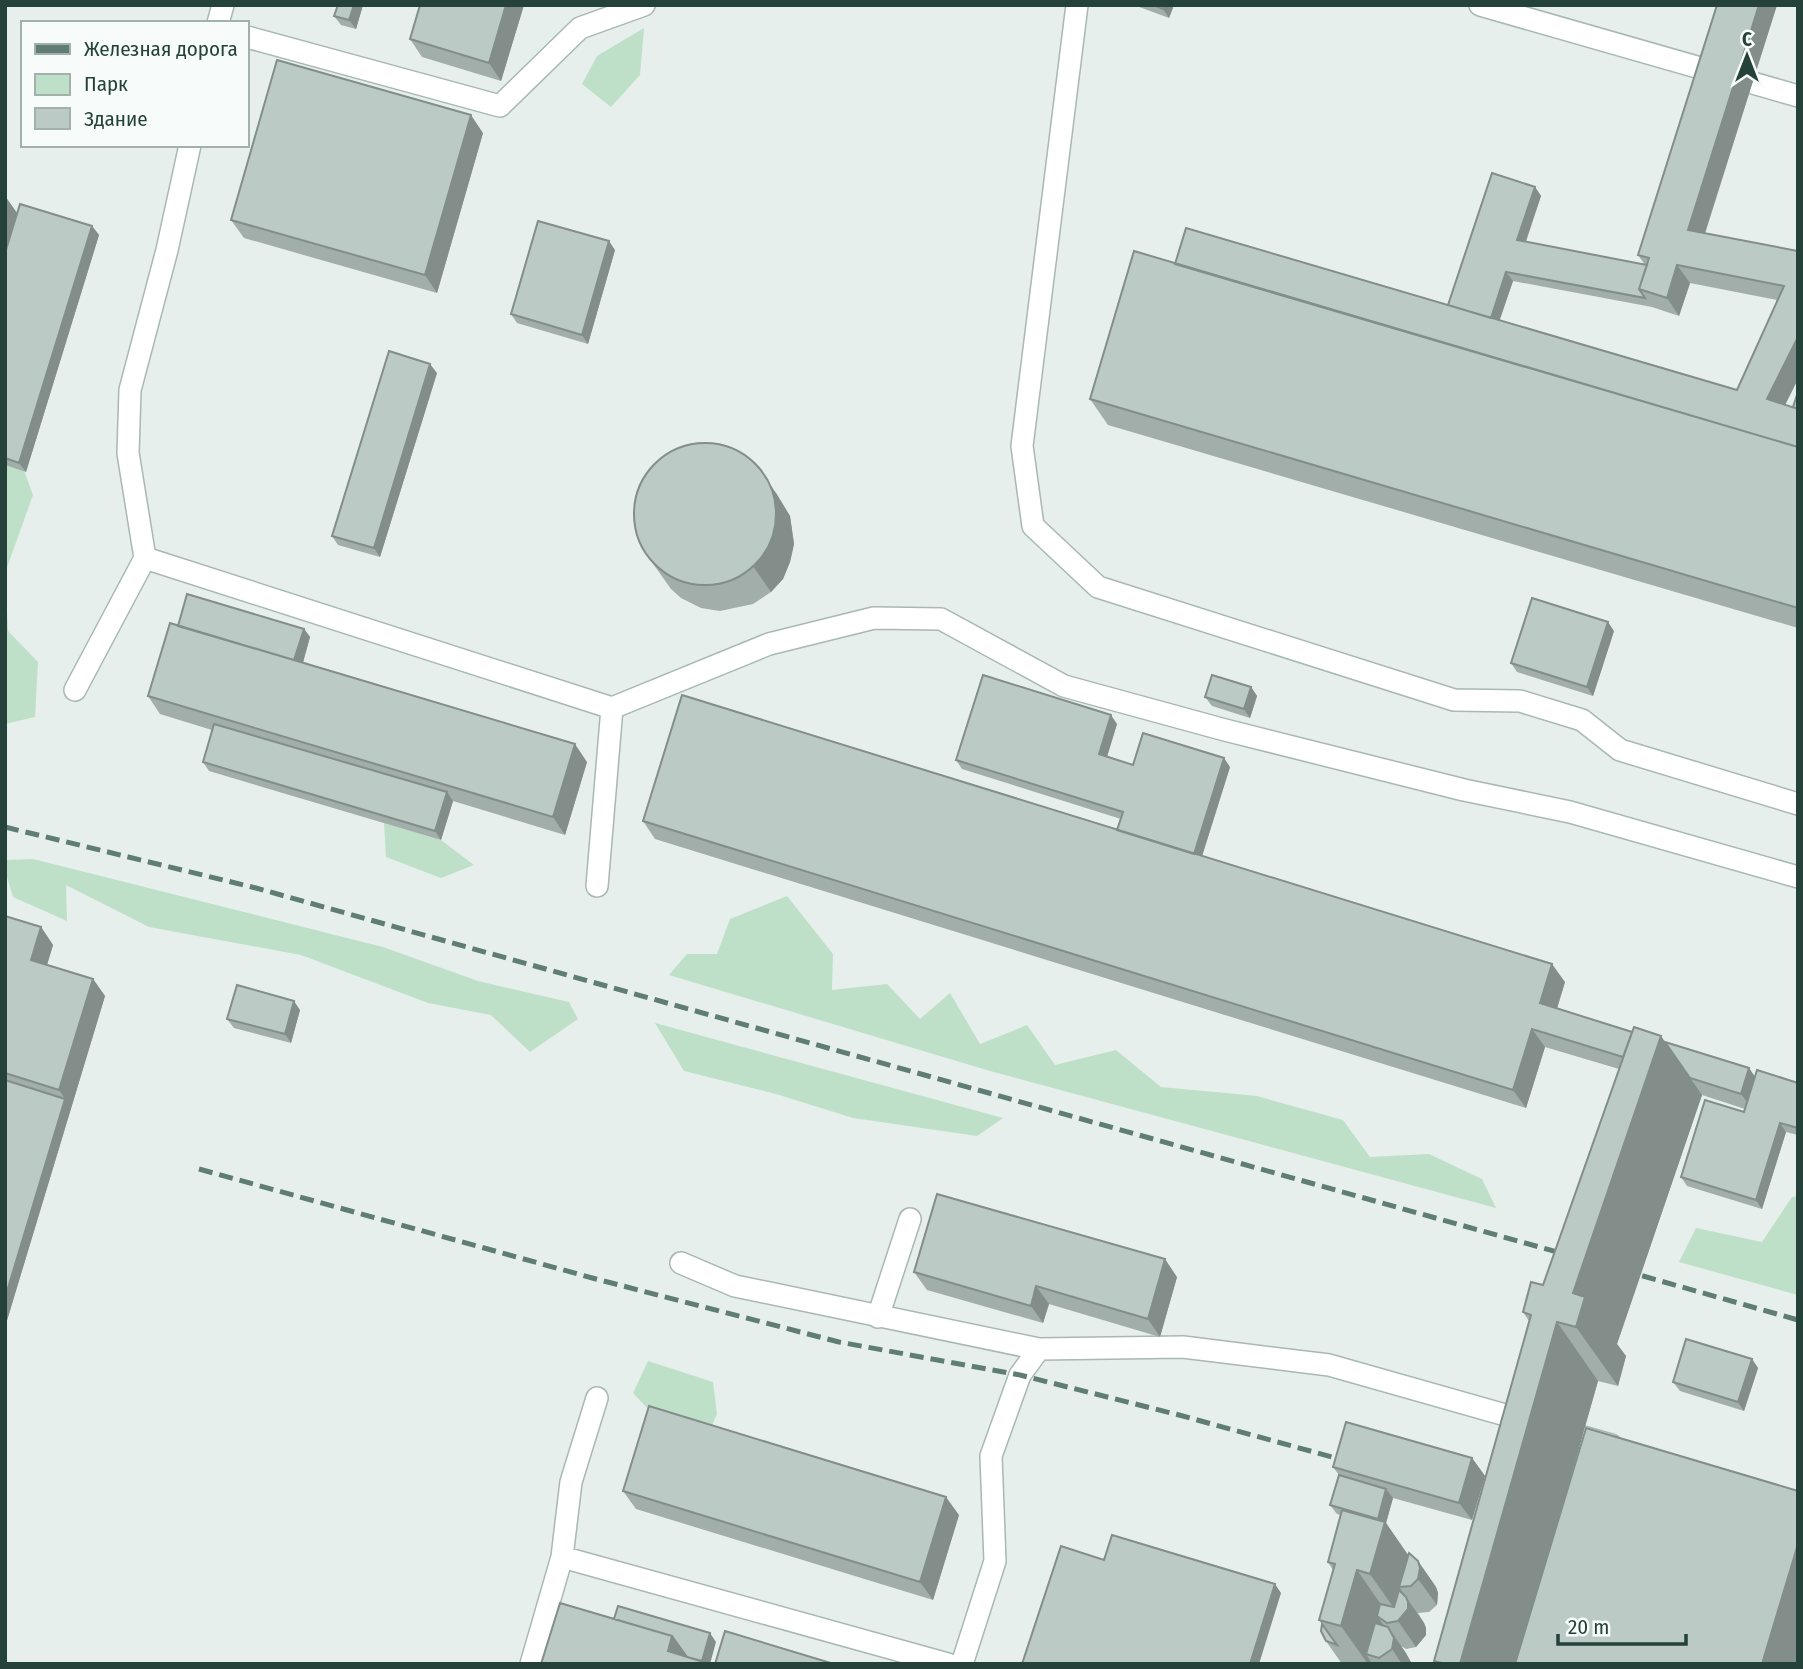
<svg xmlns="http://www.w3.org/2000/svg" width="1803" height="1669" font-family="'Fira Sans Condensed',sans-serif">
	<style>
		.green { fill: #bfe0c8 }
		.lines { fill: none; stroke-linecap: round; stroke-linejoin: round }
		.lane-casing { stroke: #a8b8b2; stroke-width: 24 }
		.lane { stroke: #fff; stroke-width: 21 }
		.rail { stroke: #5f7d75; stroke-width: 5; stroke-dasharray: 14 7; stroke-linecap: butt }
		.wall { fill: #a1aea9; fill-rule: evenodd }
		.shaded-wall { fill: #838d89 }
		.building { fill: #bbcac4; stroke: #838d89; stroke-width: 2 }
	</style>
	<rect width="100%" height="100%" fill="#e6efeb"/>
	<path class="green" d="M644 28 640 75 611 107 582 84 597 56Z
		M18 454 33 495 5 573V459Z
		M5 574 8 631 38 662 35 717 5 724Z
		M384 823 441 840 474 865 441 878 386 857Z
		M33 859 383 947 478 981 569 1002 578 1019 530 1052 491 1015 428 1003 301 955 149 927 66 885 67 921 13 897 5 870V860Z
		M787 896 833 954 832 990 887 984 920 1019 950 993 980 1044 1027 1025 1055 1065 1116 1050 1161 1087 1257 1096 1343 1120 1370 1157 1429 1154 1482 1179 1496 1208 990 1071 669 975 687 954H717L730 919Z
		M655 1023 1003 1118 977 1136 853 1118 776 1094 684 1071Z
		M1798 1196V1295L1679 1262 1696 1228 1762 1242 1792 1197Z
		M648 1361 713 1382 717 1414 707 1437 662 1424 633 1393Z"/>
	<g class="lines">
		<defs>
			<path id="lane" d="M1077 5 1022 446 1033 526 1098 587 1454 700 1520 701 1582 720 1620 750 1798 804
				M1480 5 1798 96
				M218 23 223 5
				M247 37 500 106 580 28 644 5
				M145 558 612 708 769 644 874 618 941 619 1064 686 1225 730 1464 790 1570 812 1798 877
				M75 690 145 558 128 453 130 390 167 250 190 145
				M597 886 612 708
				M681 1263 735 1286 1039 1349 1183 1347 1329 1365 1611 1445
				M878 1317 910 1219
				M562 1557 571 1482 597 1398
				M531 1664 562 1557 948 1664
				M962 1664 995 1561 991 1456 1020 1375 1039 1349"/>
		</defs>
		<use href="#lane" class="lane-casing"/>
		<use href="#lane" class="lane"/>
		<path class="rail" d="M5 827 256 888 1575 1257
			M199 1169 596 1279 839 1342 1020 1375 1179 1415 1354 1463
			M1622 1270 1798 1320"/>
	</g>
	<path class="wall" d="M338 5H363L356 29 341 25 334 16Z
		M524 5 501 81 422 57 410 39Z
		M1134 5H1174L1169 18Z
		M1717 5H1777L1705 234 1798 251V379L1785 405 1793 407 1798 392V628L1108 425 1090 399 1175 264 1448 305 1535 187 1541 196 1526 242 1645 265 1638 255ZM1513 281 1652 307 1679 316 1690 283 1777 300 1737 390 1499 320Z
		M483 133 437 293 244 238 231 220Z
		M5 196 17 213 92 226 99 235 26 472 5 465Z
		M615 250 588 344 517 323 511 314Z
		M437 373 380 557 338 545 332 536Z
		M776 493 790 516 794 544 790 562 783 579 771 592 753 604 720 611 701 608 681 598 671 589 644 551Z
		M178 626 304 629 310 637 303 663 587 762 565 835 453 801 441 840 209 771 203 762 212 730 160 714 148 696Z
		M1614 631 1593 696 1517 672 1511 663Z
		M1251 687 1257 696 1250 718 1212 706 1205 697Z
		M1117 724 1107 757 1133 765 1230 767 1202 856 1565 982 1557 1009 1749 1068 1755 1077 1798 1083V1135L1786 1132 1762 1209 1687 1186 1681 1177 1744 1112 1745 1109 1702 1095 1617 1344 1626 1356 1618 1386 1598 1381 1564 1499 1460 1664H1436L1434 1661 1529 1321 1523 1312 1543 1285 1619 1069 1545 1047 1526 1108 655 839 643 821 1117 830 1121 819 962 769 956 760Z
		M5 916 41 927 53 945 47 965 93 979 105 996 5 1327Z
		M300 1010 291 1043 234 1028 227 1019Z
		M914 1272 1177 1277 1160 1337 1049 1304 1043 1323 927 1290Z
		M1752 1359 1758 1368 1744 1411 1680 1391 1673 1382Z
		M1472 1458 1485 1476 1472 1520 1393 1498 1386 1523 1408 1556 1418 1561 1436 1587 1438 1593 1437 1605 1429 1612 1418 1613 1424 1623 1426 1628V1635L1416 1647 1406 1649 1401 1646 1412 1664H1342L1326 1641 1322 1624 1319 1620 1333 1570 1328 1562 1341 1515 1337 1514 1330 1505 1339 1475 1333 1467Z
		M623 1491 959 1515 933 1600 636 1509Z"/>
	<path class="shaded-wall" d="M354 5H363L356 29 349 20Z
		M506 5H524L501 81 489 63Z
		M1164 5H1174L1169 18 1163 9Z
		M1759 5H1777L1700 248 1688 230Z
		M471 115 483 133 437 293 425 275Z
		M1535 187 1541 196 1523 249 1517 240Z
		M5 196 17 213 5 257Z
		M92 226 99 235 26 472 19 463Z
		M609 241 615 250 588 344 582 335Z
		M1677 265 1690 283 1679 316 1667 298Z
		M1506 272 1513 281 1495 334 1488 325Z
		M1798 337V379L1779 417 1767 399Z
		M430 364 437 373 380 557 374 548Z
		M758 467 776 493 790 516 794 544 790 562 783 579 771 592 753 566Z
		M1608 622 1614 631 1593 696 1587 687Z
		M304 629 310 637 299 676 292 667Z
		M1251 687 1257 696 1250 718 1244 709Z
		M1111 715 1117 724 1105 763 1099 754Z
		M575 744 587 762 565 835 553 817Z
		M1224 758 1230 767 1198 869 1192 860Z
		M447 792 453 801 441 840 435 831Z
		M41 927 53 945 43 978 31 960Z
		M1552 964 1565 982 1553 1021 1540 1003Z
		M93 979 105 996 5 1327V1298L65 1099 59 1090Z
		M294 1001 300 1010 291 1043 285 1034Z
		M1532 1029 1545 1047 1526 1108 1513 1090Z
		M1661 1036 1702 1095 1617 1344 1626 1356 1618 1386 1576 1327 1573 1293Z
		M1749 1068 1761 1086 1754 1111 1741 1094Z
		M1780 1123 1786 1132 1762 1209 1756 1200Z
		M1165 1259 1177 1277 1160 1337 1148 1319Z
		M1036 1286 1049 1304 1043 1323 1031 1306Z
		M1557 1322 1598 1381 1518 1664H1460Z
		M1752 1359 1758 1368 1744 1411 1738 1402Z
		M1472 1458 1485 1476 1472 1520 1459 1503Z
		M1386 1489 1393 1498 1386 1523 1420 1572 1418 1561 1436 1587 1438 1593 1437 1605 1418 1579 1399 1587 1424 1623 1426 1628V1635L1416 1647 1398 1621 1401 1618 1370 1574 1384 1527 1378 1519Z
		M946 1497 959 1515 933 1600 920 1582Z
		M1798 1544V1664H1762Z
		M1357 1570 1393 1622 1377 1616 1394 1640 1388 1627 1406 1653 1412 1664H1402L1392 1649 1366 1654 1372 1664H1368L1341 1626Z
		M1275 1584 1281 1593 1259 1664H1250Z
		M710 1633 716 1642 710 1664H701Z
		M672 1636 692 1664 668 1651Z"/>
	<path class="building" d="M338 5H354L349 20 334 16Z
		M420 5H506L489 63 410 39Z
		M1153 5H1164L1163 9Z
		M1717 5H1759L1688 230 1798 251V337L1767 399 1798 409V447L1175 264 1186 228 1737 390 1784 286 1677 265 1667 298 1639 289 1649 258 1638 255Z
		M277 60 471 115 425 275 231 220Z
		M1492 173 1535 187 1517 240 1647 265 1639 289 1645 298 1506 272 1491 318 1448 305Z
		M20 204 92 226 19 463 5 458V253Z
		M538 221 609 241 582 335 511 314Z
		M1134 251 1798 447V608L1090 399Z
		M389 351 430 364 374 548 332 536Z
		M1798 392V409L1793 407Z
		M634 514a71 71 0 1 1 142 0a71 71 0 1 1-142 0Z
		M187 594 304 629 294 660 178 626Z
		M1532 598 1608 622 1587 687 1511 663Z
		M170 623 575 744 553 817 148 696Z
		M983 675 1111 715 1099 754 1133 765 1143 733 1224 758 1194 854 1117 830 1123 812 956 760Z
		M1212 675 1251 687 1244 709 1205 697Z
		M682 695 1552 964 1540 1003 1632 1032 1623 1057 1532 1029 1513 1090 643 821Z
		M214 724 447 792 435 831 203 762Z
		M5 916 41 927 31 960 93 979 59 1090 5 1073Z
		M237 985 294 1001 285 1034 227 1019Z
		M1634 1027 1661 1036 1573 1293 1585 1297 1576 1327 1557 1322 1460 1664H1445L1434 1661 1531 1315 1523 1312 1531 1282 1543 1285Z
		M1665 1042 1749 1068 1741 1094 1690 1078Z
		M1757 1070 1798 1083V1128L1780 1123 1756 1200 1681 1177 1705 1100 1744 1112Z
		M5 1080 65 1099 5 1298Z
		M937 1194 1165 1259 1148 1319 1036 1286 1031 1306 914 1272Z
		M1686 1339 1752 1359 1738 1402 1673 1382Z
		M649 1406 946 1497 920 1582 623 1491Z
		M1346 1422 1472 1458 1459 1503 1333 1467Z
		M1586 1428 1798 1491V1544L1762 1664H1515Z
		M1339 1475 1386 1489 1378 1519 1330 1505Z
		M1342 1510 1385 1522 1370 1574 1357 1570 1341 1626 1319 1620 1335 1564 1328 1562Z
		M1112 1535 1275 1584 1250 1664H1022L1061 1546 1104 1560Z
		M1409 1553 1418 1561 1420 1568 1418 1579 1411 1586 1399 1587Z
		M1399 1590 1406 1597 1408 1602V1609L1398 1621 1387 1623 1377 1616 1380 1604 1394 1607Z
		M560 1603 672 1636 668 1651 710 1664H541Z
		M618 1606 710 1633 702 1661 687 1657 672 1636 614 1619Z
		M1375 1623 1388 1627 1394 1638 1392 1649 1379 1658 1366 1654Z
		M1322 1624 1337 1645 1326 1641 1321 1631Z
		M725 1631 834 1664H715Z"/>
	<rect width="1803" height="1669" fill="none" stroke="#24423a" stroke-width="14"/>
	<rect x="21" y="21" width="228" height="126" fill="#f7fbf9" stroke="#a3b1ad" stroke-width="2"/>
	<rect x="35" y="44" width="35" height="10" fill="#5f7d75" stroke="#a3b1ad" stroke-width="2"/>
	<text x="84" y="56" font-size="21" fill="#24423a">Железная дорога</text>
	<rect x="35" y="74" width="35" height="21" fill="#bfe0c8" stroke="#a3b1ad" stroke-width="2"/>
	<text x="84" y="91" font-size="21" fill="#24423a">Парк</text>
	<rect x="35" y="108" width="35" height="21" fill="#bbcac4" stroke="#a3b1ad" stroke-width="2"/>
	<text x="84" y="126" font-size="21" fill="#24423a">Здание</text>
	<g transform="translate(1747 56)" stroke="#f7fbf9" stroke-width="5" paint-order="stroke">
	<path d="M0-5L12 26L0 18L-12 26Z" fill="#24423a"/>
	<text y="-10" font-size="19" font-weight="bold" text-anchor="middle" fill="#24423a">С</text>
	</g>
	<path d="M1558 1634v10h128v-10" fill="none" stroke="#24423a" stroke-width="3.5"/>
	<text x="1568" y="1634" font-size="21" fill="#24423a" stroke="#f7fbf9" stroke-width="5" paint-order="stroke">20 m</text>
</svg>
